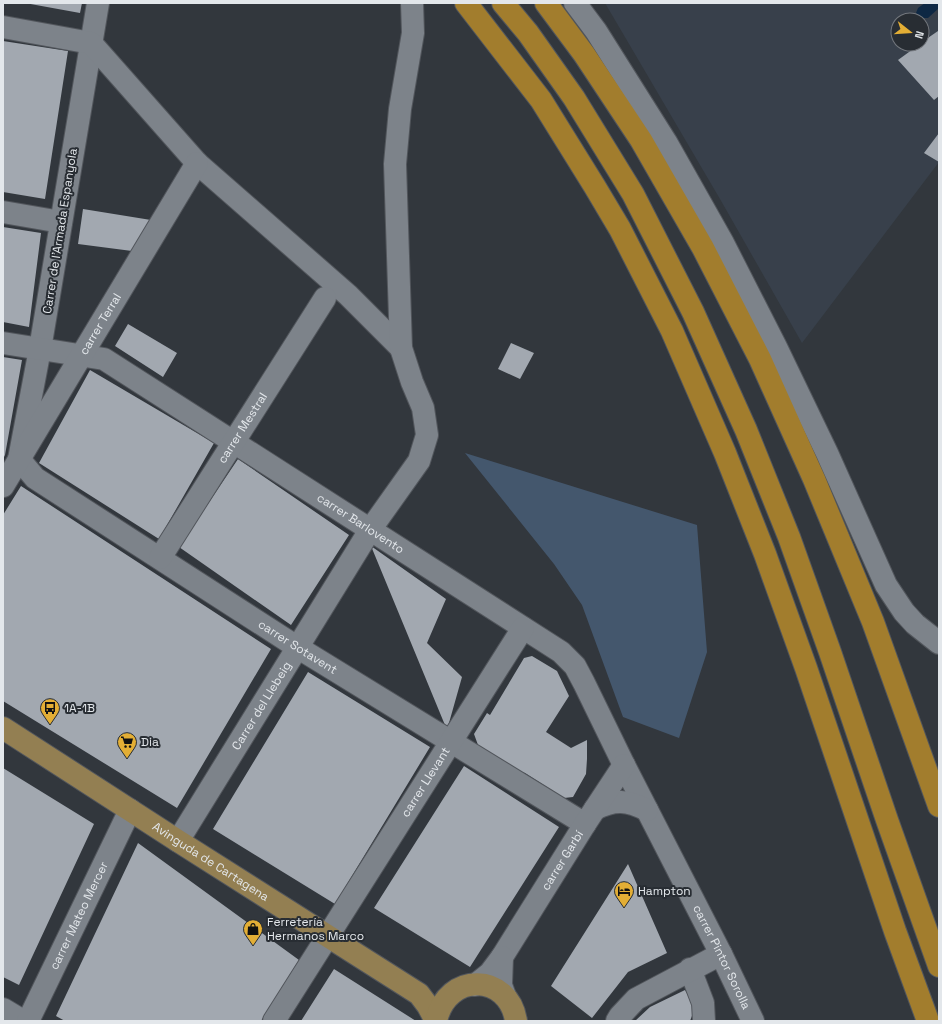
<svg xmlns="http://www.w3.org/2000/svg" width="942" height="1024" font-family="'Space Grotesk',sans-serif">
	<style>
		.built { fill: #38404b; fill-rule: evenodd }
		.green { fill: #44576d }
		.water { fill: #0e2844 }
		.building { fill: #a2a8b0 }
		.lines { fill: none; stroke-linecap: round; stroke-linejoin: round }
		.minor-casing { stroke: #52565c; stroke-width: 24 }
		.major-casing { stroke: #52565c; stroke-width: 24 }
		.highway-casing { stroke: #52565c; stroke-width: 24 }
		.minor { stroke: #7d838a; stroke-width: 22 }
		.major { stroke: #937f52; stroke-width: 22 }
		.highway { stroke: #a27d2d; stroke-width: 22 }
		.labels { text-anchor: middle; stroke-width: 4; stroke-linejoin: round; paint-order: stroke }
		.street-label { font-size: 12px; fill: #e3e7eb; stroke: #282d33 }
		.poi-label { font-size: 12px; fill: #e3e7eb; stroke: #282d33; text-anchor: start }
	</style>
	<rect width="100%" height="100%" fill="#32373d"/>
	<path class="built" d="M605 3H939V162L802 343 720 199ZM898 20H922V44H898Z"/>
	<path class="green" d="M465 453 697 525 707 652 679 738 623 717 582 605 554 564Z"/>
	<path class="water" d="M925 3H939V8L928 18H920L916 13 918 8Z"/>
	<path class="building" d="M25 3H82L80 13Z
		M938 31 939 96 934 100 898 60 920 44H922V42Z
		M3 41 68 51 45 199 3 192Z
		M939 133V162L924 153Z
		M83 209 151 220 132 251 78 244Z
		M3 227 41 233 29 327 3 322Z
		M128 324 177 353 163 377 115 346Z
		M511 343 534 353 520 379 498 369Z
		M3 357 22 360 5 455 3 459Z
		M90 370 214 443 159 539 39 463Z
		M238 459 349 535 291 625 179 547Z
		M21 486 271 649 177 808 3 701V515Z
		M371 546 446 599 427 643 462 677 447 730Z
		M532 656 557 671 569 696 546 732 571 748 587 740V759L586 774 573 797 564 798 525 773 521 772 478 745 474 734 487 713 490 715 524 658Z
		M308 672 430 747 335 904 213 829Z
		M464 766 559 827 470 967 374 908Z
		M3 768 94 824 19 985 3 977Z
		M138 843 299 960 261 1021H65L56 1016Z
		M628 864 667 953 628 972 592 1018 551 986Z
		M334 969 416 1021H301Z
		M685 990 695 1008 690 1021H635L650 1007Z"/>
	<g class="lines">
		<defs>
			<g id="minor">
				<path id="s1" d="M98 3 40 349 19 459 35 478 297 647 585 824"/>
				<path d="M575 3 596 31 666 142 723 243 776 347 827 453 886 585 904 612 915 624 939 643"/>
				<path d="M3 27 91 43 197 163 348 295 401 348"/>
				<path d="M3 212 61 222"/>
				<path id="s2" d="M3 343 104 359 561 652 575 666 584 683 624 765 721 954 753 1021"/>
				<path id="s3" d="M3 486 197 163"/>
				<path id="s4" d="M160 558 325 298"/>
				<path d="M595 809C615 799 627 800 647 810"/>
				<path id="s5" d="M178 841 370 530 419 461 427 435 423 408 412 382 401 348 395 164 400 109 413 33 412 3"/>
				<path id="s6" d="M502 957 585 824 624 765"/>
				<path d="M690 969 703 1003 704 1021"/>
				<path d="M475 985 490 973 502 957 501 985 505 996"/>
				<path d="M3 1009 23 1021"/>
				<path id="s7" d="M28 1021 130 810"/>
				<path id="s8" d="M274 1021 523 628"/>
				<path d="M617 1021 620 1016 636 999 721 954"/>
			</g>
			<g id="major">
				<path id="s9" d="M3 728 178 841 419 994 428 1006 436 1021"/>
				<path d="M436 1021C447 971 509 973 516 1021"/>
			</g>
			<path id="highway" d="M466 3 541 100 595 187 620 229 672 331 725 453 765 554 806 668 895 931 928 1021
				M503 3 528 33 574 98 633 194 693 312 746 430 789 537 830 652 887 820 939 966
				M546 3 584 54 641 140 703 248 760 359 814 479 873 622 939 806"/>
		</defs>
		<use href="#minor" class="minor-casing"/>
		<use href="#major" class="major-casing"/>
		<use href="#highway" class="highway-casing"/>
		<use href="#minor" class="minor"/>
		<use href="#major" class="major"/>
		<use href="#highway" class="highway"/>
	</g>
	<defs>
		<symbol id="bus-pin" viewBox="-11 -11 22 30"><path d="M0 17L-7.5 6A9.5 9.5 0 1 1 7.5 6Z" fill="#e3ae35" stroke="#282d33"/><path d="M-5-6H5V4H4V6H2V4H-2V6H-4V4H-5ZM-3.5-4V0h7V-4ZM-3.5 1.2v1.5H-2V1.2ZM2 1.2v1.5H3.5V1.2Z" fill="#111"/></symbol>
		<symbol id="supermarket-pin" viewBox="-11 -11 22 30"><path d="M0 17L-7.5 6A9.5 9.5 0 1 1 7.5 6Z" fill="#e3ae35" stroke="#282d33"/><path d="M-6-5.5h2.5l.6 2H6L4.5 2H-2.5L-4.4-4H-6ZM-1.5 3.2a1.3 1.3 0 1 0 .1 0ZM3 3.2a1.3 1.3 0 1 0 .1 0Z" fill="#111"/></symbol>
		<symbol id="hotel-pin" viewBox="-11 -11 22 30"><path d="M0 17L-7.5 6A9.5 9.5 0 1 1 7.5 6Z" fill="#e3ae35" stroke="#282d33"/><path d="M-6-4.5h1.5V1H6V5H4.5V3h-9V5H-6ZM-4 0a1.8 1.8 0 1 1 3.6 0ZM.5 0V-2.5h3Q6-2.5 6 0Z" fill="#111"/></symbol>
		<symbol id="shop-pin" viewBox="-11 -11 22 30"><path d="M0 17L-7.5 6A9.5 9.5 0 1 1 7.5 6Z" fill="#e3ae35" stroke="#282d33"/><path d="M-5-2.5h2.3a2.7 3.5 0 0 1 5.4 0H5L5.5 6h-11ZM-1.5-2.5h3a1.5 2.3 0 0 0-3 0Z" fill="#111"/></symbol>
	</defs>
	<g fill-rule="evenodd">
		<use href="#bus-pin" x="39" y="697" width="22" height="30"/>
		<use href="#supermarket-pin" x="116" y="731" width="22" height="30"/>
		<use href="#hotel-pin" x="613" y="880" width="22" height="30"/>
		<use href="#shop-pin" x="242" y="918" width="22" height="30"/>
	</g>
	<g class="labels">
		<g class="street-label">
			<text transform="translate(60 231) rotate(-81)" y="4">Carrer de l'Armada Espanyola</text>
			<text dy="4" stroke="none"><textPath href="#s3" startOffset="189">carrer Terral</textPath></text>
			<text dy="4" stroke="none"><textPath href="#s4" startOffset="154">carrer Mestral</textPath></text>
			<text dy="4" stroke="none"><textPath href="#s2" startOffset="407">carrer Barlovento</textPath></text>
			<text dy="4" stroke="none"><textPath href="#s1" startOffset="800">carrer Sotavent</textPath></text>
			<text dy="4" stroke="none"><textPath href="#s5" startOffset="159">Carrer del Llebeig</textPath></text>
			<text dy="4" stroke="none"><textPath href="#s8" startOffset="283">carrer Llevant</textPath></text>
			<text dy="4" stroke="none"><textPath href="#s6" startOffset="114">carrer Garbí</textPath></text>
			<text dy="4" stroke="none"><textPath href="#s9" startOffset="247">Avinguda de Cartagena</textPath></text>
			<text dy="4" stroke="none"><textPath href="#s7" startOffset="117">carrer Mateo Mercer</textPath></text>
			<text dy="4" stroke="none"><textPath href="#s2" startOffset="991">carrer Pintor Sorolla</textPath></text>
		</g>
		<g class="poi-label">
			<text x="64" y="712">1A-1B</text>
			<text x="141" y="746">Dia</text>
			<text x="638" y="895">Hampton</text>
			<text x="267" y="926">Ferretería<tspan x="267" dy="14">Hermanos Marco</tspan></text>
		</g>
	</g>
	<rect width="942" height="1024" fill="none" stroke="#e3e7eb" stroke-width="8"/>
	<g transform="translate(910 32) rotate(107)"><circle r="19" fill="#282d33" stroke="#73777d"/>
	<path d="M0-3L7 15L0 10L-7 15Z" fill="#e3ae35"/>
	<text y="-6" font-size="11" font-weight="bold" text-anchor="middle" fill="#e3e7eb">N</text>
	</g>
</svg>
